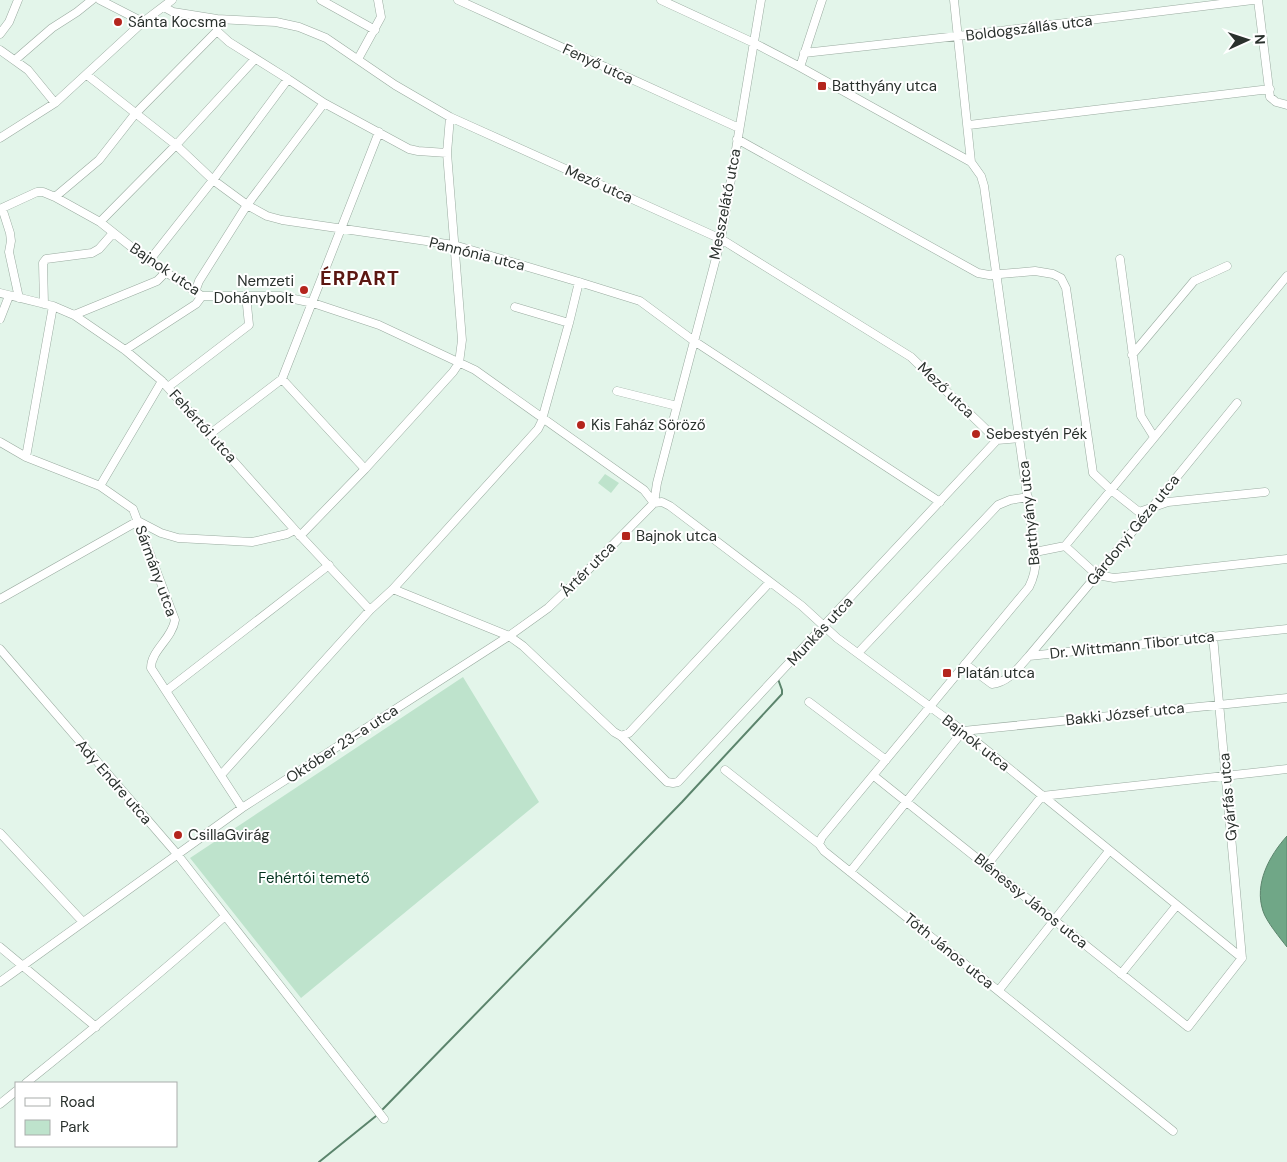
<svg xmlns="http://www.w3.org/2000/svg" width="1287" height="1162" font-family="'DM Sans',sans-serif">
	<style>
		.green { fill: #bee3cc }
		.water { fill: #70a787; stroke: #5b846c }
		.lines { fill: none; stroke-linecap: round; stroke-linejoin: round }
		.stream { stroke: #5b846c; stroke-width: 2 }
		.minor-casing { stroke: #9aaba0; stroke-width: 9 }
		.minor { stroke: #fff; stroke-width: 8 }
		.poi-dot { fill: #b4251d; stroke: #fff; stroke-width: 2 }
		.labels { text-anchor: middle; stroke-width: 4; stroke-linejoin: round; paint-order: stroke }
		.poi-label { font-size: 15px; fill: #2a312d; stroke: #fff; text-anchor: start }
		.street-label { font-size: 15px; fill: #2a312d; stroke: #fff }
		.park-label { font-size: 15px; fill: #05341f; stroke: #fff }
		.district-label { font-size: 20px; font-weight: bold; letter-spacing: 1px; fill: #5b1711; stroke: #fff }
	</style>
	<rect width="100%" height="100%" fill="#e3f5ea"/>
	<path class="green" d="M605 474 619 483 611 493 598 483Z
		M463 677 539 802 301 998 190 858Z"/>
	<path class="water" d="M1287 836V947C1280 938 1266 921 1263 911 1254 884 1269 856 1287 836Z"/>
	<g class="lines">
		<path class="stream" d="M383 1109 682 802 782 694V690L778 679
			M319 1162 376 1116"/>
		<defs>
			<path id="minor" d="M100 0 143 22
				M321 0 375 30
				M458 0 739 128
				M661 0 754 43 800 67 971 162 981 176 984 186 1035 552C1037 565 1035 575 1029 587L822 837 819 844
				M954 0 971 162
				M1258 0 1270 97 1276 102 1287 105
				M164 7 173 12 217 19 276 22 299 27 326 38 395 85 450 117 721 239 911 357 997 440
				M217 19V31L229 42 288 79 324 103 409 149 418 151 447 153
				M0 34 9 22 18 0
				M0 50 28 70 55 103
				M804 53 958 36 1253 0
				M358 59 381 17 378 0
				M15 60 52 28 77 12 92 0
				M800 67 822 0
				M87 75 176 145 213 180 247 205 267 216 282 220 454 245 579 282 640 301 694 341 940 502
				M969 125 1270 89
				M0 138 55 103 143 22 172 0
				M737 139 978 273 989 275 1035 271 1053 274 1061 278 1066 288 1093 473 1110 489 1139 512 1168 502 1265 492
				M55 197 99 160 135 114 217 31
				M2 208 10 233 11 241 9 252 19 298
				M0 209 37 192H43L55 197 100 222 149 261 202 296H280L313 303 379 325 475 370 644 490 654 503
				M100 222 176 145 255 59
				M1120 259 1141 416 1154 437
				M149 261 213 180 288 79
				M195 292 199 281 247 205 324 103
				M0 293 53 306 74 315 125 350 162 381 295 530 370 610
				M44 304 43 263 46 259 92 253 99 249 113 233
				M515 307 569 323
				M74 315 157 281 166 272
				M0 319 9 296
				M125 350 196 304 202 296
				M1132 355 1194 281 1227 266
				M282 379 365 469
				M168 387 249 325 246 295
				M677 406 721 239 761 0
				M210 434 282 379 379 132
				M0 442 26 457 100 486 133 509 175 620C172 639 151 650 151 668L242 808
				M26 457 53 306
				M100 486 162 381
				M654 503 662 502 670 506 802 606 837 638 963 731 1242 958
				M300 536 365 469 453 372 459 363 462 340 447 153 450 117
				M1065 546 1287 276
				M1035 552 1065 546 1097 575 1114 578 1287 559
				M393 589 509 636 523 646 614 732 621 736 667 782 673 783 678 782 997 440 1020 438
				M0 599 138 521 161 533 178 538 252 542 287 534 295 530
				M1213 636 1242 958
				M0 649 177 854 384 1119
				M858 653 998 505 1010 500 1028 497
				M1029 656 1097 575 1237 403
				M965 664 992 684C1009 682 1018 668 1029 656L1287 629
				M166 691 329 565
				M809 702 886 760
				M621 736 629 733 770 582
				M725 770 819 844 824 851 1173 1131
				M221 775 370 610 393 589 538 429 541 423 569 323 579 282
				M874 776 1188 1027 1242 958
				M0 833 83 922
				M987 865 1042 796 1287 769
				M850 872 963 731 1287 698
				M0 947 96 1027
				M1121 974 1177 905
				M0 982 242 808 509 636 548 608 586 572 654 503 657 483 677 406 617 391
				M999 990 1109 851
				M26 1083C93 1029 160 974 224 917
				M0 1104 16 1091"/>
		</defs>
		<use href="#minor" class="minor-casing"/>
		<use href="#minor" class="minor"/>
	</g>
	<g class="poi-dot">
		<circle cx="118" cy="22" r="5"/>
		<rect x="817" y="81" width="10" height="10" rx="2.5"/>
		<circle cx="304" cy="290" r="5"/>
		<circle cx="581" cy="425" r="5"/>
		<circle cx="976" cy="434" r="5"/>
		<rect x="621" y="531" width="10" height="10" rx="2.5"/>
		<rect x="942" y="668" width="10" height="10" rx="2.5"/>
		<circle cx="178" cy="835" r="5"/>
	</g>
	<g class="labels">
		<g class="poi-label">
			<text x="128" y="27">Sánta Kocsma</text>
			<text x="832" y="91">Batthyány utca</text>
			<text x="294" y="286" text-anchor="end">Nemzeti<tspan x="294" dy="17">Dohánybolt</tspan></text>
			<text x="591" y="430">Kis Faház Söröző</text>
			<text x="986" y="439">Sebestyén Pék</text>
			<text x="636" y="541">Bajnok utca</text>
			<text x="957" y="678">Platán utca</text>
			<text x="188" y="840">CsillaGvirág</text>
		</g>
		<g class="street-label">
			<text transform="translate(1029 28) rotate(-7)" y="5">Boldogszállás utca</text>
			<text transform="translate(598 64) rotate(25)" y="5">Fenyő utca</text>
			<text transform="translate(599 184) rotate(24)" y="5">Mező utca</text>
			<text transform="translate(725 204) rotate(-79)" y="5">Messzelátó utca</text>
			<text transform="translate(477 254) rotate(14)" y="5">Pannónia utca</text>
			<text transform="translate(165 269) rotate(34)" y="5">Bajnok utca</text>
			<text transform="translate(946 390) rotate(44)" y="5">Mező utca</text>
			<text transform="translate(203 426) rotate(48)" y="5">Fehértói utca</text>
			<text transform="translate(1029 513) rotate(-96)" y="5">Batthyány utca</text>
			<text transform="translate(1133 530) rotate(-51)" y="5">Gárdonyi Géza utca</text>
			<text transform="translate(588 569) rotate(-45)" y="5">Ártér utca</text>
			<text transform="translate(156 571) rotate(70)" y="5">Sármány utca</text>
			<text transform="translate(820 631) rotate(-47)" y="5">Munkás utca</text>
			<text transform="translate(1132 645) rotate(-6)" y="5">Dr. Wittmann Tibor utca</text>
			<text transform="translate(1125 714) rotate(-6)" y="5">Bakki József utca</text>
			<text transform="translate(976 743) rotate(38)" y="5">Bajnok utca</text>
			<text transform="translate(342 744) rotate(-33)" y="5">Október 23-a utca</text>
			<text transform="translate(114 782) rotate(49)" y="5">Ady Endre utca</text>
			<text transform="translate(1228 797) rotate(-95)" y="5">Gyárfás utca</text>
			<text transform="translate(1031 901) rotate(39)" y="5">Blénessy János utca</text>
			<text transform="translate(949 951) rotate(39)" y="5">Tóth János utca</text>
		</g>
		<g class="park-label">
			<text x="314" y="883">Fehértói temető</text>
		</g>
		<g class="district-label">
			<text x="360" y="285">ÉRPART</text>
		</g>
	</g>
	<rect x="15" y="1082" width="162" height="65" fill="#ffffff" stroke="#aaadab"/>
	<rect x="25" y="1098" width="25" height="8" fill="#ffffff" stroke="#aaadab"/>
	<text x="60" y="1107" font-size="15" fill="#2a312d">Road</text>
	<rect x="25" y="1120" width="25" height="15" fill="#bee3cc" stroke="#aaadab"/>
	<text x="60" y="1132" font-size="15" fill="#2a312d">Park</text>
	<g transform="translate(1247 40) rotate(87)" stroke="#ffffff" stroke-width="4" paint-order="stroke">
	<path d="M0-4L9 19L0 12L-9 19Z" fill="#2a312d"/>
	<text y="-8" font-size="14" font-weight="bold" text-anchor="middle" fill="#2a312d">N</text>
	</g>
</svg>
